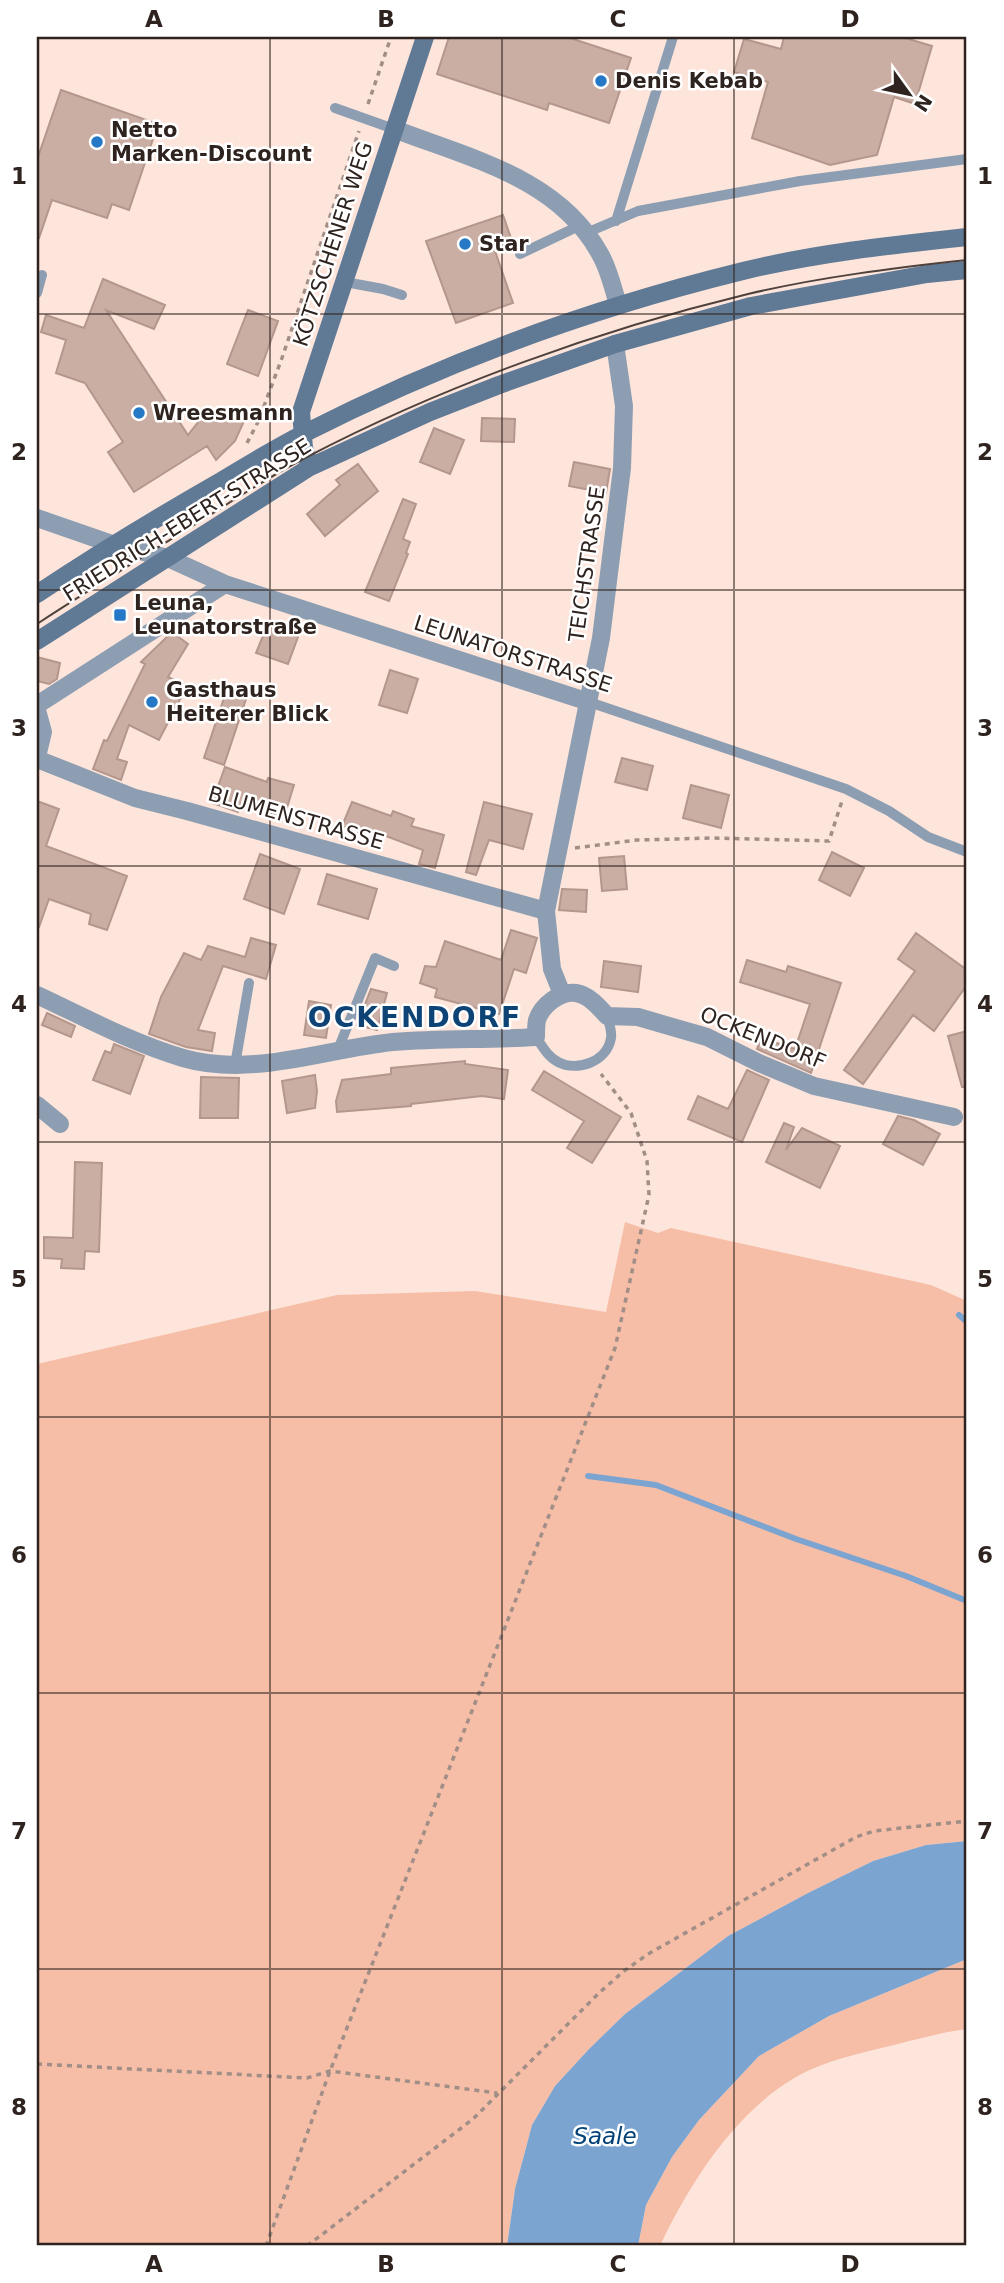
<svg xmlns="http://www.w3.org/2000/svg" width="1004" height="2283" font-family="'DejaVu Sans',sans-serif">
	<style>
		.green { fill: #f7bea7 }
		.water { fill: #7ca4d0 }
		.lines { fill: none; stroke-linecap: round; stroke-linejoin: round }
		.stream { stroke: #7ca4d0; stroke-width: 6 }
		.building { fill: #cbaea3; stroke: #b3978c; stroke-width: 2 }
		.path { stroke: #a18e87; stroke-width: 3.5; stroke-dasharray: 5 5; stroke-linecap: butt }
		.lane { stroke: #8d9eb2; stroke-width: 10 }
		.street { stroke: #8d9eb2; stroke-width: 18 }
		.secondary { stroke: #607995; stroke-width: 18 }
		.tram { stroke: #4f423c; stroke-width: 2 }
		.grid { fill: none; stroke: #2e231e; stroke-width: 2; stroke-opacity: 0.55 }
		.poi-dot { fill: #2578c6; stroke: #fff; stroke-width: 2.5 }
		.labels { text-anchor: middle; stroke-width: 5; stroke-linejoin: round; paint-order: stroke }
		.poi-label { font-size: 21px; font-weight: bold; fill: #2e231e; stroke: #fff; text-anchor: start }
		.street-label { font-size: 21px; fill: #2e231e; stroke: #fff }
		.water-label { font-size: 23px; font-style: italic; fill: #014177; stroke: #fff }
		.district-label { font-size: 28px; font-weight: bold; letter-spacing: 2px; fill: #0e4475; stroke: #fff }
		.neatline { fill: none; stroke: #2e231e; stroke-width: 2.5 }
		.grid-label { font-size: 23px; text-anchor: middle; font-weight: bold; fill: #2e231e }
	</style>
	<rect width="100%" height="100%" fill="#fee5db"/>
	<path class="green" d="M625 1222 658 1233 671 1228 931 1285 967 1301V1841L926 1845 873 1861 808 1893 728 1936 625 2014 589 2049 555 2086 532 2125 515 2189 507 2246H37V1364L337 1295 475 1291 606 1312Z
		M967 1959V2029C942 2032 918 2039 894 2045 861 2053 826 2060 796 2077 735 2112 689 2184 660 2246H638L646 2205 672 2157 699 2120 759 2056 829 2016Z"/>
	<path class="water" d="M967 1841V1959L829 2016 759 2056 699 2120 672 2157 646 2205 638 2246H507L515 2189 532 2125 555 2086 589 2049 625 2014 728 1936 808 1893 873 1861 926 1845Z"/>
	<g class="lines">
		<path class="stream" d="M959 1315 967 1322
			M588 1476 656 1485 796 1539 906 1576 967 1601"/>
	</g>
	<path class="building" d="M449 37H567L631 58 609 123 549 103 547 110 437 74Z
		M784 37H902L932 46 915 104 894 97 877 155 830 165 752 138 768 82 734 72 744 39 781 49Z
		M61 90 158 124 129 210 112 204 107 218 52 200 39 238 37 237V160Z
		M503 215 512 241 494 248 513 303 456 323 426 241Z
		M103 279 165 305 154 329 106 310 188 435 209 408 244 421 235 441 216 460 207 446 134 492 108 452 123 442 85 383 56 373 66 340 41 332 46 315 84 328Z
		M248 310 278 321 258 376 227 364Z
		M482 418 515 419 514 442 481 441Z
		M434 428 464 440 450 474 420 462Z
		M574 462 610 469 606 493 569 486Z
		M358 464 378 491 325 536 307 514 340 485 336 480Z
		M403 499 416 504 403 539 410 542 406 553 408 554 389 601 365 592Z
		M267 626 298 637 288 664 256 653Z
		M172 632 188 644 168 677 187 686 159 740 129 725 117 759 127 762 121 780 93 769 104 740 107 741 145 664 141 662Z
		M37 657 60 663 57 679 49 684 37 681Z
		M390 670 418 679 407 713 379 705Z
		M228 686 248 693 224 765 204 758Z
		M622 758 653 766 647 790 615 782Z
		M225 767 267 782 268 778 294 785 284 817 241 804 238 812 212 803Z
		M691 785 729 795 721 828 683 818Z
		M37 801 59 809 46 846 127 876 107 930 89 924 91 914 49 899 39 927 37 926Z
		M352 802 391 816 393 811 414 819 411 826 444 835 435 868 419 864 423 850 365 828 363 834 342 826Z
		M484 802 532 814 523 849 489 840 476 875 466 872Z
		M832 852 864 868 850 896 819 880Z
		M260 854 300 869 284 914 244 899Z
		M624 856 627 889 602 891 599 858Z
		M327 874 377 889 368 919 318 904Z
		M562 889 587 890 586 912 559 910Z
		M511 930 537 938 526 973 514 969 499 1014 435 997 437 989 420 983 425 966 436 967 445 941 501 960Z
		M916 933 967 970V985L934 1031 913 1015 863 1084 844 1070 915 971 898 959Z
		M251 938 276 945 266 979 223 966 198 1030 215 1033 212 1051 186 1047 149 1034 161 997 184 953 201 960 208 946 245 957Z
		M747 960 786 972 788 966 841 983 811 1073 757 1049 761 1038 795 1049 810 1004 740 982Z
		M604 961 641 966 638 992 601 987Z
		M371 989 387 993 377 1030 357 1025Z
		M309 1001 331 1005 326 1038 304 1035Z
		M47 1013 75 1026 71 1037 42 1025Z
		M967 1031V1087H962L948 1036Z
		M114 1044 144 1056 130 1094 93 1080 105 1051 111 1053Z
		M465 1061V1064L508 1070 504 1099 482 1096 411 1104V1106L337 1112 336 1101 342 1080 391 1074V1068Z
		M747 1070 769 1080 742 1142 688 1119 698 1096 728 1109Z
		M544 1071 621 1117 592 1163 567 1148 584 1121 532 1090Z
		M315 1075 317 1091 315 1108 287 1113 282 1081Z
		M201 1077 239 1078 238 1118H200Z
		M898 1116 914 1120 940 1134 923 1165 883 1144Z
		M784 1123 794 1127 786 1150 802 1128 840 1146 820 1188 766 1162Z
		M75 1162 102 1163 99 1252 85 1251 84 1269 61 1268 62 1259 44 1258V1237L73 1238Z"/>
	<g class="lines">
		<path class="path" d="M368 104 391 37
			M247 443 258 422 282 358 359 131
			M575 848 637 840 713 838 829 841 842 801
			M37 2064 307 2078 330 2071 497 2093
			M266 2246 330 2071 615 1348 649 1195 647 1161 631 1113 601 1074
			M307 2246 473 2119 599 1993 624 1971 648 1954 856 1837 874 1831 967 1821"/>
		<path class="lane" d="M335 108 394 129
			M616 221 673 37
			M586 233 638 211 800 181 967 159
			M520 254 581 225
			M345 282 383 289 402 295
			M37 293 42 275
			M589 702 846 789 889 811 928 837 967 852
			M536 1037C542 1046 548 1057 558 1062 577 1072 607 1062 611 1038 612 1032 609 1022 607 1016
			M337 1052 375 958 394 966
			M235 1065 249 983"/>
		<path class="street" d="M394 129C469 158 559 178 600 254 609 269 613 288 618 305
			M37 518 112 544 168 558 225 584 589 702
			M37 705 225 584
			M37 710 43 732 37 757
			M37 759 135 798 187 811 546 911
			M562 994 552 969 546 911 601 638 622 468 624 406 615 344
			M37 995C84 1017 132 1043 183 1058 252 1078 324 1049 393 1042 441 1038 488 1040 536 1037 536 1032 536 1025 537 1020 542 1005 560 991 576 993 589 995 599 1007 607 1016L638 1017 707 1037 759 1063 814 1086 954 1117
			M37 1105 60 1124"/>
		<path class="secondary" d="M310 467 304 448 301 412 425 37
			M37 594C97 554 158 517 221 481 248 465 275 448 303 434 442 363 592 308 743 271 816 253 893 245 967 237
			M37 641 310 467 430 412 499 385 615 344 751 306 927 274 967 270"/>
		<path class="tram" d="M37 624C89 590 141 558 194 525 231 502 268 477 307 457 443 386 599 330 748 294 820 277 894 268 967 260"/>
	</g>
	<path class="grid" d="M270 37V2246M502 37V2246M734 37V2246M37 314H967M37 590H967M37 866H967M37 1142H967M37 1417H967M37 1693H967M37 1969H967"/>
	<g class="poi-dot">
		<circle cx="601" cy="81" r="7"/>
		<circle cx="97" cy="142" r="7"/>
		<circle cx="465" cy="244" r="7"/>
		<circle cx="139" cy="413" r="7"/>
		<rect x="113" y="608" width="14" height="14" rx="3.5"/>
		<circle cx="152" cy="702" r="7"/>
	</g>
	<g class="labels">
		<g class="poi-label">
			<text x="615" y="88">Denis Kebab</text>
			<text x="111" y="137">Netto<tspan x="111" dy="24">Marken-Discount</tspan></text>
			<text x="479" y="251">Star</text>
			<text x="153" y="420">Wreesmann</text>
			<text x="134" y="610">Leuna,<tspan x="134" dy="24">Leunatorstraße</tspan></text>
			<text x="166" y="697">Gasthaus<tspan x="166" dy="24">Heiterer Blick</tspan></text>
		</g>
		<g class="street-label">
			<text transform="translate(333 244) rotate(-72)" y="7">KÖTZSCHENER WEG</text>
			<text transform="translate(187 520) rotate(-32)" y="7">FRIEDRICH-EBERT-STRASSE</text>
			<text transform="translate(587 564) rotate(-82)" y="7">TEICHSTRASSE</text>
			<text transform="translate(513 654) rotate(18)" y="7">LEUNATORSTRASSE</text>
			<text transform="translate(296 818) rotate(16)" y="7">BLUMENSTRASSE</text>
			<text transform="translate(763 1038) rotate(22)" y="7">OCKENDORF</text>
		</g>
		<g class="water-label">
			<text x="605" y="2144">Saale</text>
		</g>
		<g class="district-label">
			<text x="415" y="1027">OCKENDORF</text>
		</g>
	</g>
	<rect width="1004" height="2283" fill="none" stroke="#ffffff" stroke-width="77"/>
	<g transform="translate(909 94) rotate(123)" stroke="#ffffff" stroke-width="5" paint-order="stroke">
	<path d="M0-5L12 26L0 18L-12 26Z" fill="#2e231e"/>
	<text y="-10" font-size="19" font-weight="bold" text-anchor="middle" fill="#2e231e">N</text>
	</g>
	<rect x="38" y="38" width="927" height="2206" class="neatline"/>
	<g class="grid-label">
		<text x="154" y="27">A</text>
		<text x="386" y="27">B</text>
		<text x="618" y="27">C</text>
		<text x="850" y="27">D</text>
		<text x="19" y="184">1</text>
		<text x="985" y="184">1</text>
		<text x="19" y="460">2</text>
		<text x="985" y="460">2</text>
		<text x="19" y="736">3</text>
		<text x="985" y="736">3</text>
		<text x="19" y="1012">4</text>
		<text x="985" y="1012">4</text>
		<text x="19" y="1287">5</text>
		<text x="985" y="1287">5</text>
		<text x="19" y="1563">6</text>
		<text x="985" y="1563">6</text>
		<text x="19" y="1839">7</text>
		<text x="985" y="1839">7</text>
		<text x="19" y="2115">8</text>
		<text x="985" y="2115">8</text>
		<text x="154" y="2272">A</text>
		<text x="386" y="2272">B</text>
		<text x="618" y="2272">C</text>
		<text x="850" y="2272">D</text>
	</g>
</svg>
